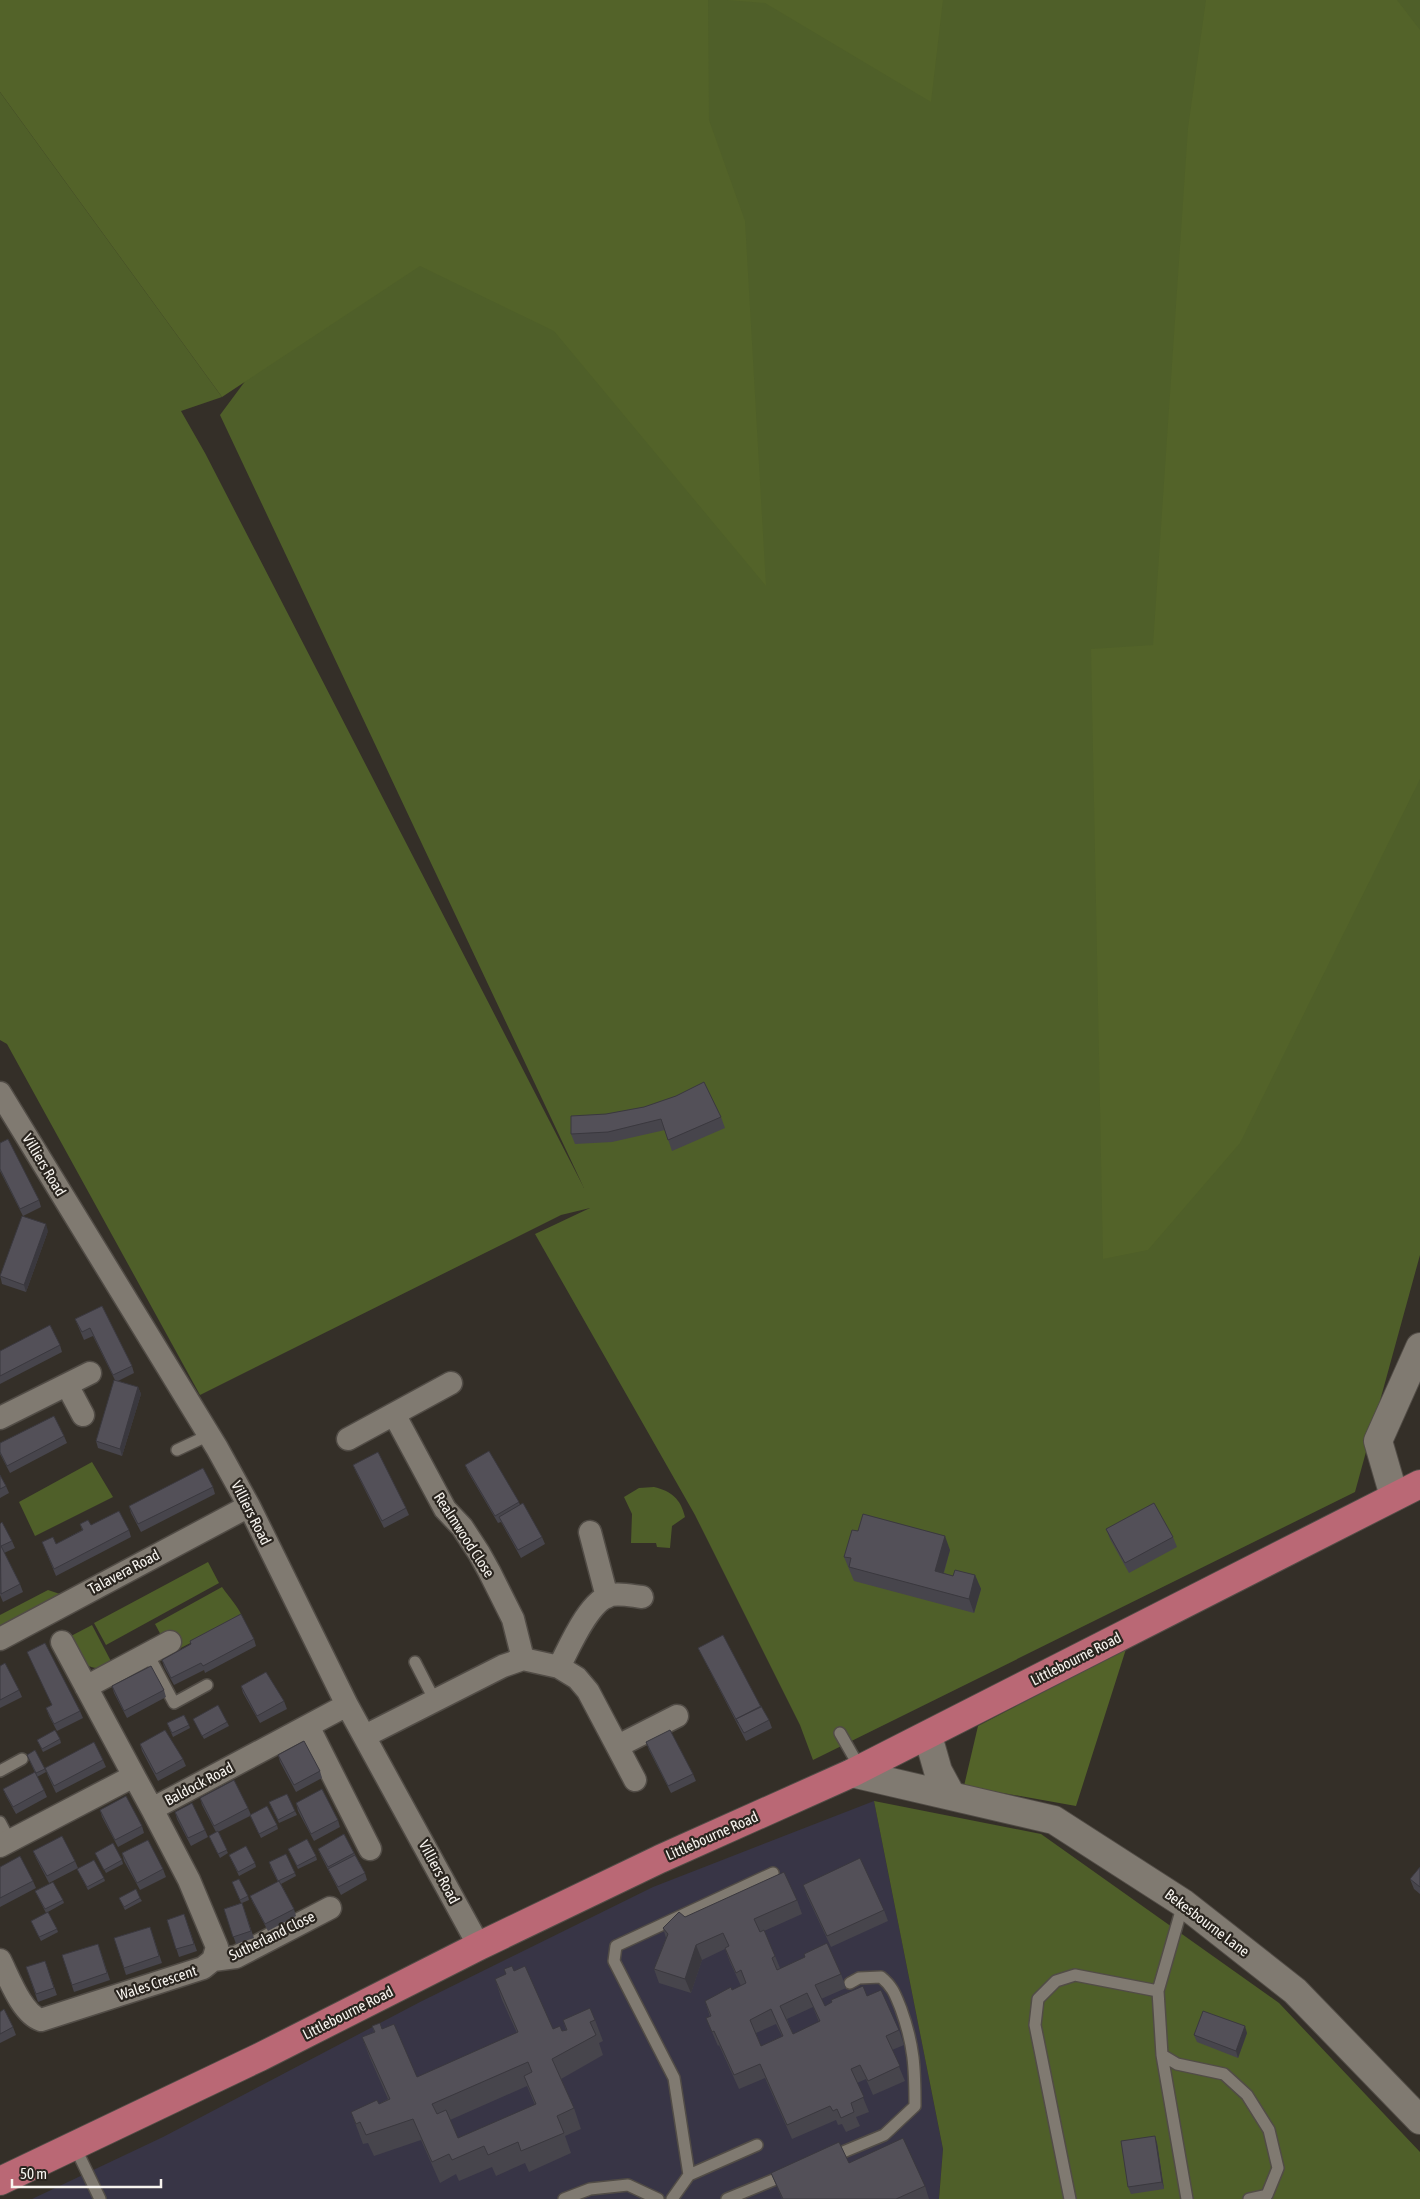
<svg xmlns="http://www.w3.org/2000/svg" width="1420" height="2199" font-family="'Asap Condensed',sans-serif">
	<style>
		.medical { fill: #383546 }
		.green { fill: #4f5f29 }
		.forest { fill: #536329 }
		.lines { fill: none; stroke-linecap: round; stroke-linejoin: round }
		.lane-casing { stroke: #514c46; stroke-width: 14 }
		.street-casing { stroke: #514c46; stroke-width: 25 }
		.secondary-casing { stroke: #514c46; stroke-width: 30 }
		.primary-casing { stroke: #514c46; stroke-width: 30 }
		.lane { stroke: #807a71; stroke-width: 11 }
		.street { stroke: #807a71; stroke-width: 22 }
		.secondary { stroke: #807a71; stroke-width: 28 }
		.primary { stroke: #ba6875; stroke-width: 28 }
		.wall { fill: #47454c; fill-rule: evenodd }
		.shaded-wall { fill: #3a383e }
		.building { fill: #535058; stroke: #3a383e; fill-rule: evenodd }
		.labels { text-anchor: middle; stroke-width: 4.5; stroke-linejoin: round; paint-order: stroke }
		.street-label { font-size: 15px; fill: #f7f4ef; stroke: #2a251f }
	</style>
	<rect width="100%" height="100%" fill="#342f28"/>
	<path class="medical" d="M874 1801 943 2149 939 2199H32L163 2137 420 2002 653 1887Z"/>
	<path class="green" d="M528 0H1420V1255L1355 1492 813 1760 800 1725 695 1515 535 1234 590 1208 561 1215 200 1395 7 1044 0 1040V92L222 397 181 411 205 453 584 1188 220 415Z
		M92 1462 113 1497 35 1536 19 1502Z
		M654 1487C671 1491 681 1499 685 1517L672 1526 670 1548 657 1547 656 1543H631L632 1514 624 1497 639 1488Z
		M208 1562 219 1583 106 1645 94 1623Z
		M222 1587C229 1597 237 1605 242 1616L177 1650 163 1639 155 1624Z
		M48 1590 63 1595 0 1631V1615Z
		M92 1625 114 1667C81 1672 84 1662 71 1636Z
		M874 1801 1041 1834 1279 2003 1420 2152V2199H939L943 2149Z"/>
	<path class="forest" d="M0 0H708L709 120 745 221 766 586 554 331 420 266 222 397 0 92Z
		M727 0H943L931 102 765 3Z
		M1206 0H1397L1420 30V779L1240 1143 1148 1250 1103 1259 1091 649 1153 645 1188 128Z
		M1126 1649 1076 1806 964 1786 978 1726Z"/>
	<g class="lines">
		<defs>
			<path id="lane" d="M177 1450 209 1435
				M148 1654 174 1703 207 1685
				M415 1662 435 1701
				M840 1733 860 1768
				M0 1771 22 1759
				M0 1822 10 1841
				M1183 1904 1158 1991 1162 2055 1187 2199
				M1162 2055 1177 2064 1224 2074 1247 2095 1269 2130 1278 2168 1267 2195 1249 2199
				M75 2147 100 2199
				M831 2157 884 2135 915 2106C915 2068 914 2045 901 2009 895 1994 893 1987 881 1977L859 1978 850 1983
				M689 2175 757 2145
				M564 2199 590 2189 628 2185 658 2199
				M672 2199 689 2175 674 2078 614 1961 616 1946 773 1873
				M727 2199 788 2174
				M1070 2199 1035 2025 1038 1999 1056 1981 1075 1975 1158 1991"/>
			<path id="street" d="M0 1093 217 1448 249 1506 347 1705 479 1946
				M67 1385 83 1415
				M394 1414 445 1509 462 1527 479 1553 489 1571 513 1619 523 1659
				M0 1418 90 1373
				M348 1439 451 1383
				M590 1532 607 1597
				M0 1639 249 1506
				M62 1642 134 1776
				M559 1667C569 1648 589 1600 611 1595 621 1593 633 1596 642 1597
				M86 1687 170 1642
				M308 1726 370 1849
				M365 1736 503 1666 523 1659 559 1667 577 1678 588 1691 635 1780
				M618 1746 677 1716
				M0 1846 134 1776 152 1809 347 1705
				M0 1960C9 1978 22 2014 41 2020L203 1968 213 1960 217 1947 189 1880 152 1809
				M213 1960 236 1957 330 1908"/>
			<path id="secondary" d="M1394 1496 1378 1441 1420 1347
				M928 1736 938 1771 951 1795
				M852 1773 1054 1820 1183 1903 1295 1991 1420 2120"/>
			<path id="primary" d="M0 2181 260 2057 479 1946 660 1859 852 1773 1420 1484"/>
		</defs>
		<use href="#lane" class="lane-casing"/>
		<use href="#street" class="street-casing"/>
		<use href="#secondary" class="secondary-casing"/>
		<use href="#primary" class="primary-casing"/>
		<use href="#lane" class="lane"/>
		<use href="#street" class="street"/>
		<use href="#secondary" class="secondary"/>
		<use href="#primary" class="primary"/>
	</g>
	<path class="wall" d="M571 1116 721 1117 725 1128 672 1151 665 1130 612 1142 575 1144 571 1134Z
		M0 1143 39 1200 41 1207 23 1216 0 1171Z
		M48 1231 26 1292 2 1284 0 1275Z
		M102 1306 132 1366 134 1373 118 1381 138 1387 141 1394 122 1456 98 1448 96 1441 115 1380 93 1336 84 1340 75 1319Z
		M60 1345 62 1352 0 1384V1351Z
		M64 1436 67 1443 10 1473 0 1454V1443Z
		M353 1465 406 1508 409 1515 384 1528 356 1472Z
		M465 1465 519 1502 520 1505 542 1537 545 1544 521 1558 501 1522 498 1523 468 1472Z
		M0 1475 6 1486 9 1493 0 1498Z
		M213 1487 215 1494 141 1532 131 1513 129 1506Z
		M0 1524 12 1541 15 1548 4 1553 20 1584 23 1592 3 1602 0 1595Z
		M80 1524 129 1530 131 1537 56 1576 42 1542 56 1544 82 1530Z
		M1106 1529 1173 1537 1177 1547 1129 1573 1110 1539Z
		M858 1531 950 1550 944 1573 953 1576 975 1575 981 1589 974 1613 854 1581 844 1557Z
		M254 1639 256 1646 205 1673 204 1670 174 1685 164 1667 162 1660Z
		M698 1648 761 1707 769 1720 772 1728 746 1741Z
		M27 1652 80 1711 83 1718 57 1731 49 1716 46 1708 52 1705Z
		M0 1666 19 1690 22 1697 0 1708Z
		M112 1686 164 1690 166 1697 127 1718 114 1693Z
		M241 1686 284 1701 287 1709 260 1723 243 1693Z
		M193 1719 227 1722 229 1726 204 1739Z
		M167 1723 189 1725 190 1728 173 1737Z
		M60 1739 61 1743 43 1752 37 1740Z
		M646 1742 693 1774 696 1781 671 1793 649 1750Z
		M140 1744 183 1759 186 1766 158 1781 142 1751Z
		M27 1755 45 1769 46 1772 37 1777Z
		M278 1755 320 1771 322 1778 296 1792 280 1762Z
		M103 1760 106 1767 56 1793 48 1776 45 1768Z
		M3 1789 44 1790 47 1797 16 1814 6 1796Z
		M200 1798 248 1808 251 1815 277 1825 278 1829 261 1838 250 1816 218 1832 228 1853 220 1858 209 1836 216 1832 202 1805Z
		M269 1802 295 1811 297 1815 279 1823Z
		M296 1803 338 1820 340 1827 314 1841 298 1811Z
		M100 1810 142 1826 144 1833 118 1847 102 1817Z
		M175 1812 205 1830 208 1837 191 1846 177 1819Z
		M344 1834 365 1873 367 1880 341 1895 321 1856 318 1849Z
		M288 1849 316 1856 317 1860 298 1869Z
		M33 1851 75 1861 78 1868 49 1883 36 1858Z
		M95 1853 122 1860 123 1864 106 1873Z
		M122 1853 163 1869 166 1877 140 1890 124 1861Z
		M229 1855 255 1863 256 1867 239 1876Z
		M270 1866 295 1873 296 1876 281 1884 294 1909 296 1916 268 1931 253 1903 250 1896 278 1882Z
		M0 1867 33 1881 36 1888 0 1907Z
		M1420 1867V1894L1414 1889 1410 1879Z
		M77 1869 104 1878 105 1881 88 1890Z
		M232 1882 248 1896 249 1900 242 1903 254 1938 236 1944 224 1909 241 1903Z
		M803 1885 884 1910 888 1921 831 1947 807 1896Z
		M35 1891 63 1900 64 1903 46 1913Z
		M119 1898H140L142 1901 125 1910Z
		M797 1900 802 1914 764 1931 775 1956 780 1968 841 1974 846 1988 821 1999 825 2006 867 1996 899 2030 904 2045 892 2050 905 2081 873 2095 866 2079 857 2083 869 2112 856 2117 860 2126 846 2132 842 2124 838 2125 836 2120 792 2139 765 2078 739 2089 719 2045 718 2046 706 2018 710 2017 705 2001 741 1986 730 1962 725 1949 702 1960 691 1993 659 1983 654 1969 666 1938 663 1928ZM813 2007 819 2022 793 2034 787 2019ZM776 2024 782 2036 761 2046 756 2033Z
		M184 1914 197 1951 179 1957 167 1920Z
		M31 1921 57 1929 58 1932 41 1941Z
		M150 1927 162 1963 126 1975 114 1938Z
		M98 1944 110 1980 74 1992 62 1955Z
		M45 1961 57 1995 38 2002 26 1967Z
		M514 1971 553 2029 562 2031 566 2030 563 2020H595L603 2041 599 2043 603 2055 561 2079 574 2108 581 2129 565 2136 571 2153 529 2172 525 2163 496 2176 492 2167 459 2181 456 2174 440 2183 421 2140 374 2156 368 2143 363 2144 351 2112 379 2104 388 2099 370 2058 362 2037 374 2032 372 2026 382 2029 417 2077 517 2033 502 2000 495 1979ZM527 2086 535 2105 458 2138 450 2120Z
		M0 2012 13 2027 16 2035 0 2043Z
		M1247 2033 1238 2058 1197 2042 1194 2035Z
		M1157 2143 1164 2189 1131 2194 1128 2187Z
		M849 2163 925 2186 929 2199H782L771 2173Z"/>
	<path class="shaded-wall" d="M46 1224 48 1231 26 1292 24 1285Z
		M138 1387 141 1394 122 1456 120 1449Z
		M945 1536 950 1550 940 1585 935 1571Z
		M975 1575 981 1589 974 1613 969 1599Z
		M696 1945 702 1960 691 1993 685 1979Z
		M1245 2026 1247 2033 1238 2058 1236 2051Z
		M1155 2136 1157 2143 1164 2189 1162 2182Z"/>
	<path class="building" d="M704 1082 721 1117 668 1140 661 1119 608 1132 571 1134V1116L606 1114 644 1107 676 1096Z
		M8 1139 39 1200 20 1209 0 1169V1143Z
		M22 1216 46 1224 24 1285 0 1276Z
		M102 1306 132 1366 113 1375 90 1328 82 1332 75 1319Z
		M50 1325 60 1345 0 1376V1351Z
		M114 1380 138 1387 120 1449 96 1441Z
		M54 1416 64 1436 7 1466 0 1452V1443Z
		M489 1451 519 1502 495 1516 465 1465Z
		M378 1452 406 1508 382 1521 353 1465Z
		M203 1468 213 1487 138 1524 129 1506Z
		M0 1475 6 1486 0 1489Z
		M523 1503 542 1537 518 1550 499 1517Z
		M1154 1503 1173 1537 1125 1563 1106 1529Z
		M119 1511 129 1530 54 1569 42 1542 53 1537 56 1544 83 1530 80 1524 88 1520 91 1525Z
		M863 1514 945 1536 935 1571 953 1576 955 1570 975 1575 969 1599 849 1567 851 1558 844 1557 852 1530 858 1531Z
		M2 1522 12 1541 1 1546 20 1584 1 1594 0 1524Z
		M241 1614 254 1639 203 1666 201 1663 171 1678 162 1660 191 1644 190 1641Z
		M723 1635 761 1707 736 1719 738 1723 698 1648Z
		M45 1643 80 1711 54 1724 46 1708 52 1705 27 1652Z
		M5 1663 19 1690 0 1700V1666Z
		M151 1666 164 1690 124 1711 112 1686Z
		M266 1672 284 1701 257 1716 241 1686Z
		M218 1705 227 1722 202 1736 193 1719Z
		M761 1706 769 1720 744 1733 736 1719Z
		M184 1715 189 1725 172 1733 167 1723Z
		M55 1730 60 1739 42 1749 37 1740Z
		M165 1730 183 1759 156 1774 140 1744Z
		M670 1730 693 1774 668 1786 646 1742Z
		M304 1741 320 1771 294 1785 278 1755Z
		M94 1742 103 1760 54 1786 45 1768Z
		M35 1750 45 1769 36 1773 27 1755Z
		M35 1772 44 1790 13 1807 3 1789Z
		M234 1780 248 1808 214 1826 200 1798Z
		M322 1789 338 1820 311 1834 296 1803Z
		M287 1794 295 1811 278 1820 269 1802Z
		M126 1796 142 1826 115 1840 100 1810Z
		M192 1803 205 1830 188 1838 175 1812Z
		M267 1806 277 1825 259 1834 250 1815Z
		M218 1831 227 1850 218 1854 209 1836Z
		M344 1834 354 1853 328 1867 318 1849Z
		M62 1836 75 1861 47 1876 33 1851Z
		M307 1839 316 1856 297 1866 288 1849Z
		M148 1840 163 1869 137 1883 122 1853Z
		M113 1843 122 1860 104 1870 95 1853Z
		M246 1846 255 1863 238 1872 229 1855Z
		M286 1854 295 1873 278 1881 269 1862Z
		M355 1855 365 1873 338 1887 328 1869Z
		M20 1856 33 1881 0 1898V1867Z
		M860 1858 884 1910 827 1936 803 1885Z
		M94 1860 104 1878 87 1887 77 1869Z
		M1420 1867V1887L1410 1879Z
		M784 1872 797 1900 754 1919 760 1932 764 1930 775 1956 772 1958 777 1970 805 1957 804 1954 827 1943 841 1974 815 1985 825 2006 832 2002 831 2000 863 1986 867 1996 881 1990 899 2030 886 2036 900 2066 868 2081 860 2065 851 2069 864 2097 851 2103 854 2112 841 2118 837 2109 833 2111 830 2106 787 2125 760 2064 734 2075 714 2031 712 2032 706 2018 711 2016 705 2001 731 1987 732 1990 746 1983 741 1970 736 1973 725 1948 729 1946 723 1933 696 1945 685 1979 654 1969 668 1934 663 1928 679 1912 685 1917ZM807 1993 820 2021 793 2034 780 2006ZM771 2009 783 2036 761 2046 750 2020Z
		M239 1879 248 1896 240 1900 232 1882Z
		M279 1881 294 1909 265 1924 250 1896Z
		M53 1882 63 1900 45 1909 35 1891Z
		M136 1889 140 1898 124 1907 119 1898Z
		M242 1903 251 1931 233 1937 224 1909Z
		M48 1912 57 1929 39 1937 31 1921Z
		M184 1914 194 1944 176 1949 167 1920Z
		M150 1927 159 1956 124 1968 114 1938Z
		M98 1944 107 1973 72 1985 62 1955Z
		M45 1961 54 1988 36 1994 26 1967Z
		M512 1966 514 1971 525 1966 553 2029 560 2026 562 2031 567 2030 563 2020 590 2008 595 2020 590 2022 596 2035 552 2059 574 2108 557 2116 564 2133 521 2151 518 2142 488 2155 484 2146 452 2160 449 2154 432 2162 413 2119 366 2135 360 2122 356 2124 351 2112 377 2100 379 2104 390 2099 362 2037 375 2032 372 2026 380 2023 382 2029 394 2024 417 2077 518 2032 495 1979 506 1974 504 1969ZM528 2062 532 2072 524 2076 536 2104 458 2138 446 2110 437 2114 432 2104Z
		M4 2009 13 2027 0 2034V2012Z
		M1203 2011 1245 2026 1236 2051 1194 2035Z
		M1155 2136 1162 2182 1128 2187 1121 2141Z
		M903 2138 925 2186 896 2199H783L771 2173 839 2142 849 2163Z"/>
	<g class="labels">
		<g class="street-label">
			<text transform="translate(44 1165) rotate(59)" y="5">Villiers Road</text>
			<text transform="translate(251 1513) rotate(63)" y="5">Villiers Road</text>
			<text transform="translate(464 1535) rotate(57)" y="5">Realmwood Close</text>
			<text transform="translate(124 1572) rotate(-28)" y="5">Talavera Road</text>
			<text transform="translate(1076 1659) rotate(-27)" y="5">Littlebourne Road</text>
			<text transform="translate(199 1784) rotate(-28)" y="5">Baldock Road</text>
			<text transform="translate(712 1836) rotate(-24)" y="5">Littlebourne Road</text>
			<text transform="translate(439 1872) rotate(62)" y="5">Villiers Road</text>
			<text transform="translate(1207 1923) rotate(37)" y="5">Bekesbourne Lane</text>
			<text transform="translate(272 1936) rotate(-26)" y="5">Sutherland Close</text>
			<text transform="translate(157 1983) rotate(-18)" y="5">Wales Crescent</text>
			<text transform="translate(348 2013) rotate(-27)" y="5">Littlebourne Road</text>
		</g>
	</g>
	<path d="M12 2179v8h149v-8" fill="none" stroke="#f7f4ef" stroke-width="2.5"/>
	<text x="20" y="2179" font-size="15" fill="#f7f4ef" stroke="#2a251f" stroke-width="4" paint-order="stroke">50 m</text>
</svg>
